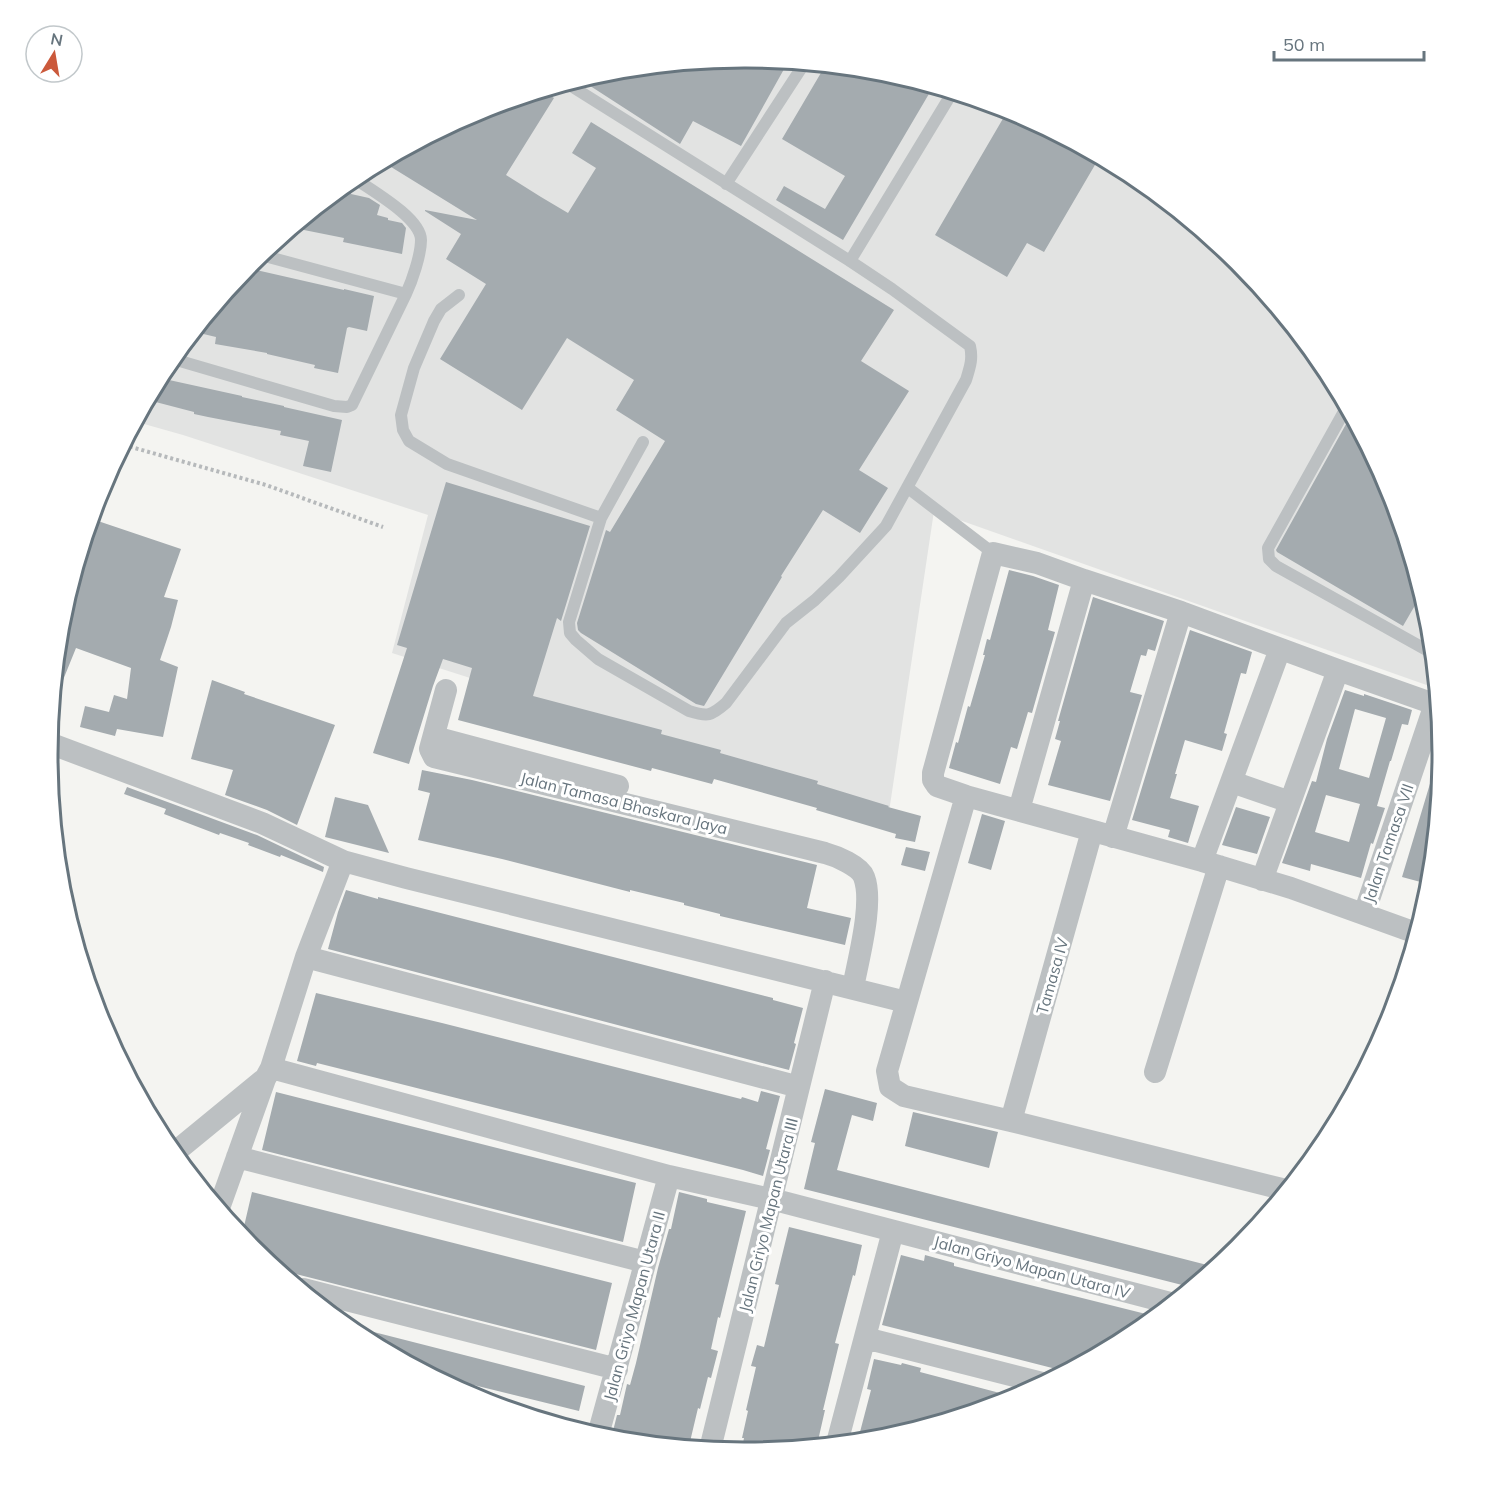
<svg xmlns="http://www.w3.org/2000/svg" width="1490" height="1510" font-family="Mulish,sans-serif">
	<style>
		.built { fill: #e2e3e2 }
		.building { fill: #a4abaf; fill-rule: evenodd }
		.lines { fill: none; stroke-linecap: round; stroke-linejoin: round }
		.path { stroke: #b6b9bb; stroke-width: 4; stroke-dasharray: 3 3; stroke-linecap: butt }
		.lane { stroke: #bcc0c2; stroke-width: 12 }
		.street { stroke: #bcc0c2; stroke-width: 22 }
		.labels { text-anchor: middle; stroke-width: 6; stroke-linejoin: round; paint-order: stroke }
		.street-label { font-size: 16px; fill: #67757e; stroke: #fff }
		.rim { fill: none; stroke: #67757e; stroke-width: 3 }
	</style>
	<rect width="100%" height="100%" fill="#f4f4f1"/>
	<path class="built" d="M745 58 881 71 1012 111 1133 176 1238 262 1325 368 1389 489 1429 619 1435 688 934 511 889 812 392 653 428 515 183 435 137 422 166 367 252 262 358 175 479 111 609 71Z"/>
	<path class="building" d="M745 58 788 62 741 146 693 121 680 144 581 80 609 71Z
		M825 66 881 71 933 87 843 240 776 200 784 186 825 209 845 176 782 139Z
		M543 91 554 98 506 175 541 197 568 213 596 168 572 153 591 122 894 310 861 361 909 391 859 470 888 488 860 533 823 510 781 576 782 577 704 706 696 704 581 633 578 630 577 623 606 530 610 532 665 441 616 410 634 380 567 338 522 410 440 359 486 284 446 259 461 234 425 211V210L477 220 383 162 479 111Z
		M1008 110 1099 158 1044 252 1027 243 1007 277 935 235Z
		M348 183 352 187 351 194 369 198 380 205 377 215 388 218V220L402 223 406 228 402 254 343 242 344 238 294 228Z
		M248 268 344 290V289L374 296 367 331 349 327 347 328 338 373 314 368 315 365 267 354V353L215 344 216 337 195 332Z
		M160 378 242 396V397L284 406V407L342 420 331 472 303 466 309 441 280 435 281 431 208 417 194 414V412L148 400Z
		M1350 417 1389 489 1421 595 1403 626 1277 552 1276 550Z
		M446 482 590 526 561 621 557 618 533 696 662 730 661 734 721 750 720 753 818 781 817 784 889 806 888 807 921 816 915 842 895 838 896 834 816 810 817 808 714 779 712 784 652 768 651 771 458 720 472 668 443 659 433 686 409 764 373 753 407 648 397 645Z
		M92 519 181 549 164 597 178 600 171 627 160 660 178 667 163 737 117 729 115 736 80 727 85 706 109 712 114 695 127 699 131 668 76 648 59 690 55 689 62 618Z
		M1009 570 1033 576 1059 585 1048 630 1055 632 1032 713 1028 712 1017 749 1011 747 1000 784 949 768 956 742 958 743 968 706 970 707 985 655H983L987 639 990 640Z
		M1093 597 1164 621 1155 651 1148 649 1146 656 1141 655 1130 692 1142 695 1110 801 1048 785 1061 741 1055 739 1060 721H1058Z
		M1190 630 1252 652 1246 674 1241 673 1224 733 1227 734 1222 751 1185 740 1175 774H1177L1170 798 1199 806 1188 843 1168 837 1170 830 1132 820Z
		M212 680 245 692 244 694 335 725 297 825 267 810 225 795 233 770 191 759Z
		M1345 690 1364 696V694L1412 710 1408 725 1402 724 1391 761H1390L1377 806 1385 808 1373 844 1371 843 1361 878 1311 864 1310 871 1282 863 1312 781 1316 782 1327 739ZM1355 709 1386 718 1369 778 1339 769ZM1326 795 1360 804 1349 842 1315 832Z
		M422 770 472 780 817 865 807 908 851 918 845 945 720 916V914L684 905V903L630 890V892L502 859 418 840 430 793 418 790Z
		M1432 777 1440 778 1430 875 1428 884 1402 877Z
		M127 787 257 835 324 867 323 872 281 855 280 857 248 845 249 843 220 833 219 835 164 814 166 809 124 794Z
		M335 797 368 805 389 853 325 837Z
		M1236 807 1270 817 1257 854 1222 845Z
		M982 814 1005 821 991 870 968 863Z
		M906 847 930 852 925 871 901 865Z
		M346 890 378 899V897L621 959 773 998V1000L803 1008 794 1043 796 1044 789 1070 328 949 338 912Z
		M316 993 442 1023 741 1099 742 1097 758 1102 761 1091 780 1096 766 1149 770 1150 763 1176 743 1170 357 1073 317 1063 316 1066 297 1061Z
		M825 1089 877 1103 873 1121 852 1115 837 1170 1215 1267 1190 1287 804 1189 815 1143 811 1142Z
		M276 1092 636 1183 623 1242 262 1150Z
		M913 1112 998 1132 989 1168 905 1146Z
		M252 1192 612 1283 596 1350 280 1270 252 1248 242 1235Z
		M679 1192 707 1199V1202L746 1211 720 1318 718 1317 711 1349 718 1351 711 1378 708 1377 700 1409 698 1408 689 1446 611 1439 617 1415H620L627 1384 630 1385 636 1363 658 1268 669 1229H671Z
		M789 1227 862 1245 855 1276 853 1275 835 1343 839 1344 823 1410H825L817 1445 741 1452 744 1438H742L748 1411 746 1410 756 1367 751 1366 757 1345 764 1347 779 1285 775 1284Z
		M901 1255 924 1261 925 1255 954 1263V1266L1154 1316 1132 1335 1064 1371 882 1325Z
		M362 1329 585 1386 579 1411 433 1375 359 1335Z
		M874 1359 901 1365 902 1363 921 1368 920 1372 1015 1397 882 1438 860 1432 871 1390 867 1389Z"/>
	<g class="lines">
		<path class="path" d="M124 445 266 485 383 527"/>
		<path class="lane" d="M568 84 850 261 892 289 970 346C973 359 970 367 966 380L886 526 839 577 815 600 786 623 726 703C711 716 708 717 689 711L598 659 576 640 570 633 569 622 601 518 643 442
			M726 184 804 64
			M261 255 406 294
			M850 261 952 93
			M459 295 441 309 434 321 414 368 401 415 403 430 409 441 447 464 601 518
			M173 359 334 406 347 407 352 405 406 294C412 281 421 255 421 240 421 218 371 190 354 178
			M1346 408 1268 548 1269 559 1276 566 1432 653
			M908 488 993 553"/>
		<path class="street" d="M446 690 430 749 434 757 825 853C836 856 860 866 864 877 874 903 858 960 853 988
			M434 737 618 786
			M49 743 262 823 343 861 406 878 906 1002
			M1232 782 1290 802
			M966 796 887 1071 890 1087 904 1096 1011 1121 1286 1190
			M1019 810 1084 580
			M1113 837 1181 612
			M1202 861 1280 649
			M1262 880 1338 670
			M1364 914 1435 704
			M1416 933 1291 888 1202 861 966 796 937 786 933 780V773L993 553 1037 563 1084 580 1181 612 1338 670 1437 705
			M306 957 799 1087
			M271 1068 669 1176 779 1201 1170 1303
			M1155 1072 1219 866
			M1011 1121 1092 831
			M174 1153 263 1080
			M237 1157 645 1262
			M219 1208 265 1079 271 1068 306 957 343 861
			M303 1289 617 1369
			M865 1338 1042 1383
			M598 1435 669 1176
			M837 1443 893 1231
			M710 1449 825 981"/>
	</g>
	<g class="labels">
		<g class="street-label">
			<text transform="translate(624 803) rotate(14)" y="6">Jalan Tamasa Bhaskara Jaya</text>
			<text transform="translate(1388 843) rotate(-71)" y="6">Jalan Tamasa VII</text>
			<text transform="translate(1052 976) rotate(-74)" y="6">Tamasa IV</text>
			<text transform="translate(768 1215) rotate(-76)" y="6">Jalan Griyo Mapan Utara III</text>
			<text transform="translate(1032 1267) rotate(15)" y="6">Jalan Griyo Mapan Utara IV</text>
			<text transform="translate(634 1306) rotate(-75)" y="6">Jalan Griyo Mapan Utara II</text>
		</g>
	</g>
	<path d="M0 0H1490V1510H0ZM744 68H746A686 686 0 0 1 1432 754V756A686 686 0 0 1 746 1442H744A686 686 0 0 1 58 756V754A686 686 0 0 1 744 68Z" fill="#fff" fill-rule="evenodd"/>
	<path class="rim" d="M744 68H746A686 686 0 0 1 1432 754V756A686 686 0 0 1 746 1442H744A686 686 0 0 1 58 756V754A686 686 0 0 1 744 68Z"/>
	<g transform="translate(54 54) rotate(11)"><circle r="28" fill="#ffffff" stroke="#c2c8cb" stroke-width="1.5"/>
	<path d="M0-4.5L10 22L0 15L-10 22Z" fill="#cb593b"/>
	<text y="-9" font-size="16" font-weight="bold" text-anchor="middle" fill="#67757e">N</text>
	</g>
	<path d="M1274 51v9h150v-9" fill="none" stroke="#67757e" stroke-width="3"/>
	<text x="1283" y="51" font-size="18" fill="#67757e" stroke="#ffffff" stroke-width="4.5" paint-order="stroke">50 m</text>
</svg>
